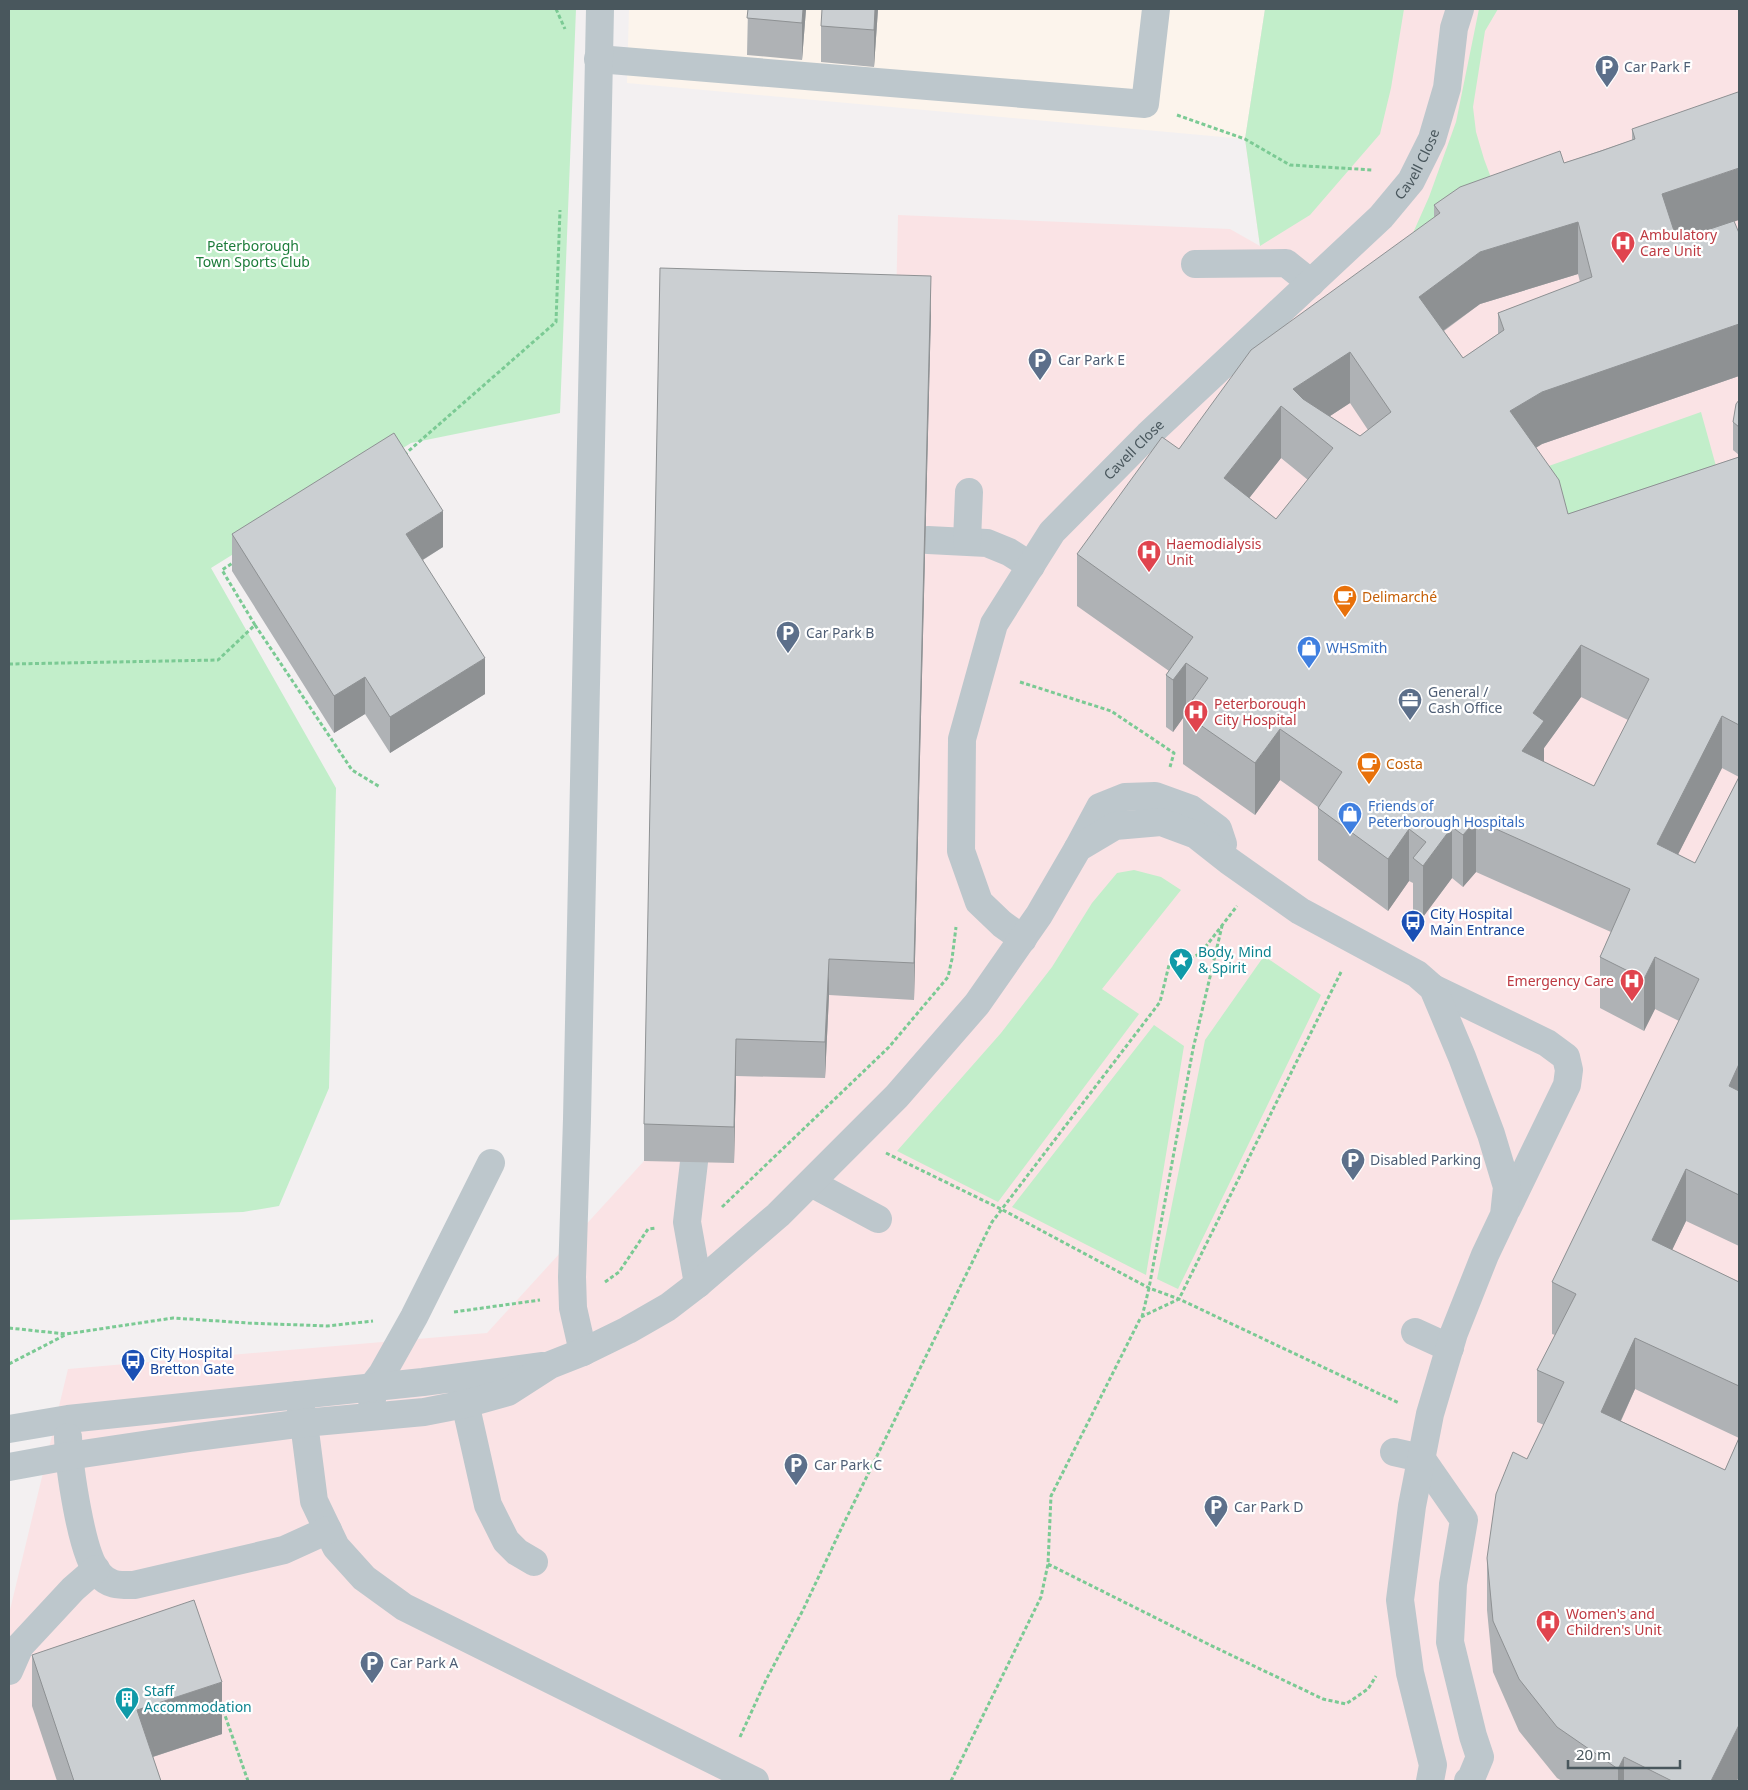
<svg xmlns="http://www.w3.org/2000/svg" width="1748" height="1790" font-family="'Noto Sans',sans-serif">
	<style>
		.commercial { fill: #fcf4ec }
		.medical { fill: #fae3e5 }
		.green { fill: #c2eeca }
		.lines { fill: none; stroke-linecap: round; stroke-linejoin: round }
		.path { stroke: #7bca94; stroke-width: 3; stroke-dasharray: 4 2.5; stroke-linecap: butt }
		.minor { stroke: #bdc7cc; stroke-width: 28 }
		.wall { fill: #afb2b5; fill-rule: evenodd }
		.shaded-wall { fill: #8e9193 }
		.building { fill: #cbcfd2; stroke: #8e9193; fill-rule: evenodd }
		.labels { text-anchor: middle; stroke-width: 4.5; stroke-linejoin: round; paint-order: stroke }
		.service-label { font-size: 14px; fill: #4e5e75; stroke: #fff; text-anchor: start }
		.street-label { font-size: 14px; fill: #49575d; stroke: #fff }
		.health-label { font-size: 14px; fill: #be3a42; stroke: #fff; text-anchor: start }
		.park-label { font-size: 14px; fill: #1c7c3a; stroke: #fff }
		.food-label { font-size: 14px; fill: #c56008; stroke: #fff; text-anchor: start }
		.shop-label { font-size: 14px; fill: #366cbe; stroke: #fff; text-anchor: start }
		.transit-label { font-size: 14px; fill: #164399; stroke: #fff; text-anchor: start }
		.culture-label { font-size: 14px; fill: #0d838f; stroke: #fff; text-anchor: start }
	</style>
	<rect width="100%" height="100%" fill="#f3f0f1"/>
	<path class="commercial" d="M629 9H1265L1245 139 627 83Z"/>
	<path class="medical" d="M1265 9H1739V1781H9V1614L68 1369 487 1333 644 1161 660 305 896 304 898 215 1230 229 1260 246 1245 139Z"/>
	<path class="green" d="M9 9H576L560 413 411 443 211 568 336 788 329 1088 279 1206 243 1212 9 1220Z
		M1265 9H1404L1391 88 1380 134 1310 215 1260 246 1245 139Z
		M1479 9H1498L1485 31 1473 107 1476 132 1484 159 1493 183 1413 233 1429 197 1456 122Z
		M1701 412 1716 466 1575 546 1546 467Z
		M1134 870 1161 877 1181 890 1102 989 1139 1014 998 1202 897 1151 1001 1033 1052 967 1092 903 1117 873Z
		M1264 956 1321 995 1178 1289 1157 1279 1205 1040Z
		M1154 1025 1184 1046 1146 1275 1012 1207Z"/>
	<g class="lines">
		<path class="path" d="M556 9 565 29
			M1177 115 1245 139 1290 165 1373 170
			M404 455 556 322 560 210
			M255 625 352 770 380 787
			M9 664 218 660 255 625 222 570 234 562
			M1020 682 1111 711 1174 753 1170 767
			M886 1153 1001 1209 1149 1288 1179 1299 1399 1403
			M722 1207 889 1047 948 977 952 959 956 927
			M605 1282 619 1272 648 1229 656 1228
			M454 1312 540 1300
			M1142 1317 1149 1288 1193 1049 1222 926
			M9 1328 66 1334 173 1318 248 1323 327 1326 373 1321
			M9 1364 65 1335
			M1048 1564 1210 1645 1323 1699 1346 1704 1368 1689 1376 1676
			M221 1704 248 1781
			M740 1737 766 1680 803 1610 842 1527 992 1222 1160 1002 1169 965 1200 954 1237 906
			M951 1781 1041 1597 1048 1564 1051 1496 1141 1317 1179 1299 1342 970"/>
		<g class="minor">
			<path d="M598 59 1145 104 1156 9"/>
			<path d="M1195 264 1286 263 1311 283"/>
			<path d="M928 540 987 543 1009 552 1031 566"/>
			<path d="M967 541 969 492"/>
			<path d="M1078 848 1100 807 1125 797 1155 796 1191 809 1218 829 1223 844"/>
			<path id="s1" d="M1023 939 1002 924 979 902 961 851 962 739 994 624 1052 532 1148 435 1381 217 1411 181 1432 139 1447 88 1454 28 1460 9"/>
			<path d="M1433 988 1547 1043 1566 1057 1569 1070 1567 1085 1507 1209"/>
			<path d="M694 1162 687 1222 698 1284"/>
			<path d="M811 1183 878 1219"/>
			<path d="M1415 1332 1450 1348"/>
			<path d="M583 1352 573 1308 572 1277 577 1119 600 9"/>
			<path d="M461 1385 488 1505 506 1541 517 1552 534 1562"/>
			<path d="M298 1395 304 1423 314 1501 336 1547 364 1578 404 1607 755 1781"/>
			<path d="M372 1400V1387L382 1374 414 1317 491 1163"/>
			<path d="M9 1429 68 1419 423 1382 543 1366"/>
			<path d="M68 1437C69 1465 81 1555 99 1574 109 1586 120 1585 134 1585L284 1550 328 1530"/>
			<path d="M1394 1452 1421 1458 1464 1520 1453 1584 1450 1642 1473 1736 1480 1757 1470 1781H1468"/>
			<path d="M9 1467 69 1456 190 1438 304 1423 424 1412 465 1404 508 1392 550 1365 583 1352 628 1330 668 1307 698 1284 778 1215 897 1096 977 1004 1039 915 1078 848 1115 826 1161 822 1196 835 1229 861 1300 911 1417 974 1433 988 1462 1057 1491 1134 1507 1187 1504 1215 1485 1255 1454 1333 1430 1414 1412 1506 1400 1600 1410 1673 1433 1765 1430 1781"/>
			<path d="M9 1671 20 1646 73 1589 96 1569"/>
		</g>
	</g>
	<path class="wall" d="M748 9H806L802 60 747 55Z
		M878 9 874 67 821 62V26Z
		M1632 129 1734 222 1739 233V376L1542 444 1536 448 1568 514 1739 457V1246L1686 1221 1672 1250 1739 1282V1438L1635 1389 1621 1421 1725 1470 1739 1438V1776L1737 1781H1562L1557 1778 1519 1731 1493 1672 1487 1610V1558L1527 1459 1544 1425 1537 1422V1370L1555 1335 1552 1334V1282L1679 1021 1655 1009 1644 1031 1600 1008V957L1611 932 1476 872 1463 887 1452 878 1423 917 1413 910V883L1409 881 1388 911 1318 860V807L1280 780 1255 815 1183 764V718L1173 732 1166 727V675L1169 671 1077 606V554L1179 449 1434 218V205L1564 163 1632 140ZM1578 274 1580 282 1498 313V334L1463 358 1444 331 1480 304ZM1350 403 1368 430 1360 436 1330 416ZM1281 458 1308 480 1276 519 1249 498ZM1581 697 1628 720 1594 786 1544 762V748ZM1722 768 1739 777 1695 863 1678 854Z
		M931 312 914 1000 829 995 825 1078 736 1076 734 1163 644 1161V1124Z
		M1739 400V455L1733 450V422Z
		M232 534 443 547 423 560 485 694 390 753 365 714 334 733 232 571Z
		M32 1655 222 1734 153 1757 161 1781H57L32 1706Z"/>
	<path class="shaded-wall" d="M803 9H806L802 60V23Z
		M875 9H878L874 67V30Z
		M1739 168V220L1662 246V194Z
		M1578 222V274L1480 304 1419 348V297L1480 252Z
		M931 276V312L914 1000V963Z
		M1739 324V376L1542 444 1510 463V411L1542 392Z
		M1350 352V403L1310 429 1293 389Z
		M1281 406V458L1224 530V478Z
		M443 511V547L406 570V534Z
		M1581 645V697L1544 748V773L1522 751 1533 713Z
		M485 658V694L390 753V717Z
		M1186 663V714L1183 713V718L1173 732V680Z
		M365 677V714L334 733V696Z
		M1722 716V768L1657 896V844Z
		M1280 729V780L1255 815V763Z
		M1476 820V872L1463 887V835Z
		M1452 827V878L1423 917V866Z
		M1409 829V881L1388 911V859Z
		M1655 957V1009L1644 1031V979Z
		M829 959V995L825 1078V1042Z
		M736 1039V1076L734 1163V1127Z
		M1739 1064V1115L1729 1086Z
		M1686 1169V1221L1652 1292V1240Z
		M1635 1338V1389L1601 1464V1412Z
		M222 1682V1734L137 1762V1710Z
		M1739 1725V1776L1737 1781H1711Z
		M1624 1757V1781H1618V1769Z"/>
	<path class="building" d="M748 9H803L802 23 747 18Z
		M822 9H875L874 30 821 26Z
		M1738 92H1739V168L1662 194 1677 240 1734 221 1739 233V324L1542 392 1510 411 1559 480 1568 514 1739 457V725L1722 716 1657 844 1695 863 1739 777V1064L1729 1086 1739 1091V1195L1686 1169 1652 1240 1739 1282V1386L1635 1338 1601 1412 1725 1470 1739 1438V1725L1711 1781H1672L1624 1757 1618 1769 1557 1727 1519 1679 1493 1621 1487 1558 1496 1494 1513 1452 1527 1459 1564 1382 1537 1370 1576 1294 1552 1282 1699 979 1655 957 1644 979 1600 957 1630 889 1476 820 1463 835 1452 827 1423 866 1413 858 1426 842 1409 829 1388 859 1318 808 1342 772 1280 729 1255 763 1183 713 1208 678 1186 663 1173 680 1166 675 1193 637 1077 554 1162 437 1179 449 1251 350 1440 213 1434 205 1460 187 1560 151 1564 163 1601 151 1635 139 1632 129ZM1578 222 1592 277 1498 313 1504 330 1463 358 1419 297 1480 252ZM1350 352 1391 412 1360 436 1303 399 1293 389ZM1281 406 1333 448 1276 519 1224 478ZM1581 645 1649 679 1594 786 1522 751 1544 721 1533 713Z
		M660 268 931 276 914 963 829 959 825 1042 736 1039 734 1127 644 1124Z
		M1739 400V427L1733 422 1736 404Z
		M394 433 443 511 406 534 485 658 390 717 365 677 334 696 232 534Z
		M194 1600 222 1682 137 1710 161 1781H74L32 1655Z"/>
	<defs>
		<symbol id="parking-pin" viewBox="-11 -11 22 30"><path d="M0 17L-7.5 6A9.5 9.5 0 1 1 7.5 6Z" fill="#5c6f8a" stroke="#fff"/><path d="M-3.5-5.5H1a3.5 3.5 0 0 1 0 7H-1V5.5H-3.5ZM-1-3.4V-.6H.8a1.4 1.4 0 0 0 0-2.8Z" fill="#fff"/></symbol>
		<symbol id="hospital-pin" viewBox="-11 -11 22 30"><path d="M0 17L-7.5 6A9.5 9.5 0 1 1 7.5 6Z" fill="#e0444e" stroke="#fff"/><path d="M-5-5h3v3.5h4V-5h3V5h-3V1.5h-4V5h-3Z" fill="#fff"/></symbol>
		<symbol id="cafe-pin" viewBox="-11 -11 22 30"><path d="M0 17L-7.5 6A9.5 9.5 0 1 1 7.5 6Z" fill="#e8710a" stroke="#fff"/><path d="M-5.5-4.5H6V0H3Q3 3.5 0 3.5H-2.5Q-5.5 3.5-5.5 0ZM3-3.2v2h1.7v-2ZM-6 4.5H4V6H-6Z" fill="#fff"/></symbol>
		<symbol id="shop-pin" viewBox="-11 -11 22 30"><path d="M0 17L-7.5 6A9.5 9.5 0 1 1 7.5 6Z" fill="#3f7fe0" stroke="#fff"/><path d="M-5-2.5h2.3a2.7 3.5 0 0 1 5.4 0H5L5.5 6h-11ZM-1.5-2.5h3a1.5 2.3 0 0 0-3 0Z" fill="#fff"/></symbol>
		<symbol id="office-pin" viewBox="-11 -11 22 30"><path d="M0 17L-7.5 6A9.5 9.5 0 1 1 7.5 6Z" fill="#5c6f8a" stroke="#fff"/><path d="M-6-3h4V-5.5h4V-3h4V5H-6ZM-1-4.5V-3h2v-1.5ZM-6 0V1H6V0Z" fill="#fff"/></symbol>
		<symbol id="bus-pin" viewBox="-11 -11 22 30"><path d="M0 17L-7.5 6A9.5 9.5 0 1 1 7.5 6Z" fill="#1a4fb4" stroke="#fff"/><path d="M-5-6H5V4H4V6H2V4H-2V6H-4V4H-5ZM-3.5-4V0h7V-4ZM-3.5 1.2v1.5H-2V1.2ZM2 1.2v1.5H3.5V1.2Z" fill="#fff"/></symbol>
		<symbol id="sight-pin" viewBox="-11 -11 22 30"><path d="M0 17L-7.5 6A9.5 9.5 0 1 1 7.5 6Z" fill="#0f9aa8" stroke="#fff"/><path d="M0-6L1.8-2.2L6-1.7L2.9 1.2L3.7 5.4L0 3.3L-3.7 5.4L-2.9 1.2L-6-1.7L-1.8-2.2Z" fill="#fff"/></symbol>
		<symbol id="building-pin" viewBox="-11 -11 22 30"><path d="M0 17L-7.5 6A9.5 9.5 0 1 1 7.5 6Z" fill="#0f9aa8" stroke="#fff"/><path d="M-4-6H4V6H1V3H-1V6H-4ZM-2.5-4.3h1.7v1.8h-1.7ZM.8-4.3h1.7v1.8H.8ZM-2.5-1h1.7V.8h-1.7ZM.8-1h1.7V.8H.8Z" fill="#fff"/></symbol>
	</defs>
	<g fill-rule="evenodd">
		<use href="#parking-pin" x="1593" y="53" width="28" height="38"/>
		<use href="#hospital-pin" x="1609" y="229" width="28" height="38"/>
		<use href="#parking-pin" x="1026" y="346" width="28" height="38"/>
		<use href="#hospital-pin" x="1135" y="538" width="28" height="38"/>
		<use href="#cafe-pin" x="1331" y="583" width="28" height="38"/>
		<use href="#parking-pin" x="774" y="619" width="28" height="38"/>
		<use href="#shop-pin" x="1295" y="634" width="28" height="38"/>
		<use href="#office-pin" x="1396" y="686" width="28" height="38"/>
		<use href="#hospital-pin" x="1182" y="698" width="28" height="38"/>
		<use href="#cafe-pin" x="1355" y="750" width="28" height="38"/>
		<use href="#shop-pin" x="1336" y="800" width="28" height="38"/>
		<use href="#bus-pin" x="1399" y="908" width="28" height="38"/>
		<use href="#sight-pin" x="1167" y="946" width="28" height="38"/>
		<use href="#hospital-pin" x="1618" y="967" width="28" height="38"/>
		<use href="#parking-pin" x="1339" y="1146" width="28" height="38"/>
		<use href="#bus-pin" x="119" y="1347" width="28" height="38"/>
		<use href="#parking-pin" x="782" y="1451" width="28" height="38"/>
		<use href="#parking-pin" x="1202" y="1493" width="28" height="38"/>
		<use href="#hospital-pin" x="1534" y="1608" width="28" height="38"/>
		<use href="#parking-pin" x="358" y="1649" width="28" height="38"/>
		<use href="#building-pin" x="113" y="1685" width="28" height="38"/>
	</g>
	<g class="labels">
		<g class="service-label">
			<text x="1624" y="72">Car Park F</text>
			<text x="1058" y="365">Car Park E</text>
			<text x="806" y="638">Car Park B</text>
			<text x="1428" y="697">General /<tspan x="1428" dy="16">Cash Office</tspan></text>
			<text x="1370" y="1165">Disabled Parking</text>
			<text x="814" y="1470">Car Park C</text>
			<text x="1234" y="1512">Car Park D</text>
			<text x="390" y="1668">Car Park A</text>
		</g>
		<g class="street-label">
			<text dy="5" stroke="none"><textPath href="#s1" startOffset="972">Cavell Close</textPath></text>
			<text dy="5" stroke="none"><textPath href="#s1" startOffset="568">Cavell Close</textPath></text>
		</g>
		<g class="health-label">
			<text x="1640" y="240">Ambulatory<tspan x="1640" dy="16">Care Unit</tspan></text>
			<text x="1166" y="549">Haemodialysis<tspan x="1166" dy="16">Unit</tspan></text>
			<text x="1214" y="709">Peterborough<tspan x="1214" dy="16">City Hospital</tspan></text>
			<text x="1614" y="986" text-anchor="end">Emergency Care</text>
			<text x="1566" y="1619">Women's and<tspan x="1566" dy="16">Children's Unit</tspan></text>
		</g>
		<g class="park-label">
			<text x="253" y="251">Peterborough<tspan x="253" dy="16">Town Sports Club</tspan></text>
		</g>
		<g class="food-label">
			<text x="1362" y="602">Delimarché</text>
			<text x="1386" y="769">Costa</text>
		</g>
		<g class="shop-label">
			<text x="1326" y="653">WHSmith</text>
			<text x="1368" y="811">Friends of<tspan x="1368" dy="16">Peterborough Hospitals</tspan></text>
		</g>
		<g class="transit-label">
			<text x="1430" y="919">City Hospital<tspan x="1430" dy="16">Main Entrance</tspan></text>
			<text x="150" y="1358">City Hospital<tspan x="150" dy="16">Bretton Gate</tspan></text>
		</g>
		<g class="culture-label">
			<text x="1198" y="957">Body, Mind<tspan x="1198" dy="16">&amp; Spirit</tspan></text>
			<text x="144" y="1696">Staff<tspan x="144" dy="16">Accommodation</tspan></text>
		</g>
	</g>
	<rect width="1748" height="1790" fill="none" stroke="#49575d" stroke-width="20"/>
	<path d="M1568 1760v8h112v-8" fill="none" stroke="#49575d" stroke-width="2.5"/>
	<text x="1576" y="1760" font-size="15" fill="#49575d" stroke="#ffffff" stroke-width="4" paint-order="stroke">20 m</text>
</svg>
